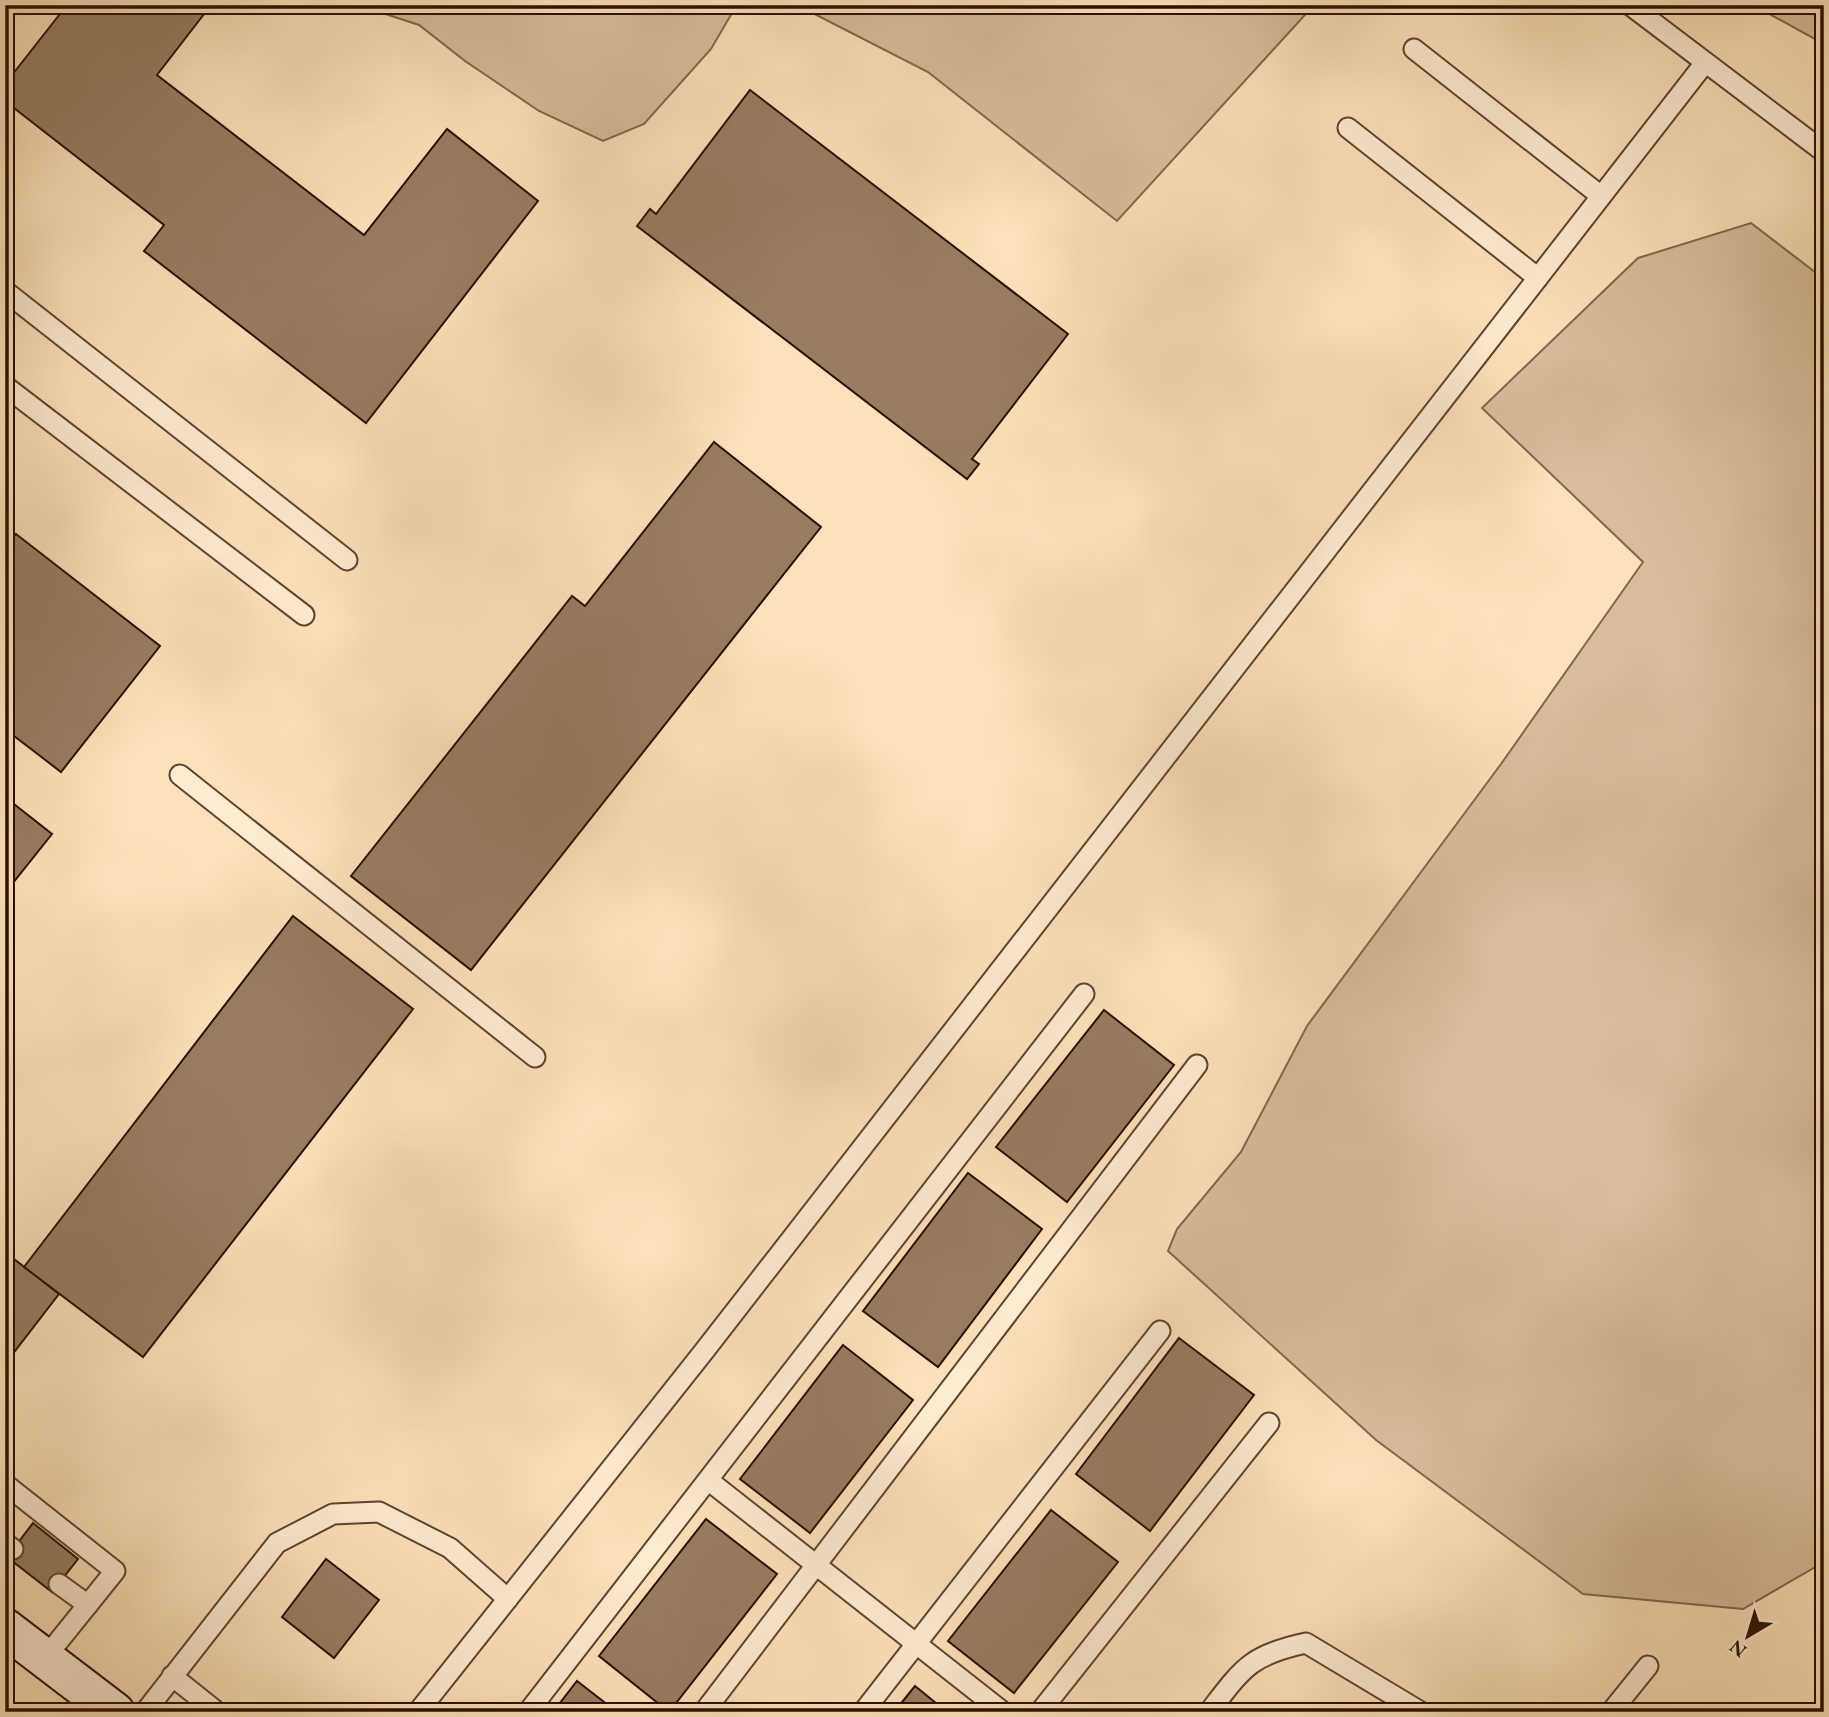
<svg xmlns="http://www.w3.org/2000/svg" width="1829" height="1717" font-family="'EB Garamond',serif">
	<style>
		.green { fill: #dabd9b; stroke: #82664e; stroke-width: 2 }
		.building { fill: #987d61; stroke: #2a1001; stroke-width: 2 }
		.lines { fill: none; stroke-linecap: round; stroke-linejoin: round }
		.lane-casing { stroke: #5f442f; stroke-width: 23 }
		.secondary-casing { stroke: #2a1001; stroke-width: 42 }
		.lane { stroke: #feecd2; stroke-width: 19 }
		.secondary { stroke: #feecd2; stroke-width: 38 }
	</style>
	<rect width="100%" height="100%" fill="#fee1ba"/>
	<filter id="stains"><feTurbulence type="fractalNoise" baseFrequency=".00286" numOctaves="4"/><feColorMatrix values="0 0 0 0 .2 0 0 0 0 .09 0 0 0 0 .02 0 0 0 .5 -.17"/></filter>
	<radialGradient id="worn" r=".72"><stop offset=".6" stop-color="#630" stop-opacity="0"/><stop offset="1" stop-color="#630" stop-opacity=".3"/></radialGradient>
	<path class="green" d="M358 5H762L732 13 711 49 644 124 603 141 539 111 465 61 419 25Z
		M797 5H1314L1117 221 928 72Z
		M1753 5H1824V44Z
		M1751 223 1824 279V1562L1743 1609 1583 1594 1376 1440 1168 1251 1177 1229 1241 1152 1307 1026 1501 764 1643 562 1482 408 1638 258Z"/>
	<path class="building" d="M67 5H211L157 75 364 235 447 129 538 201 366 423 144 251 164 225 5 101V84Z
		M750 90 1068 334 972 459 979 464 967 479 637 226 650 209 656 214Z
		M714 442 821 527 471 970 351 876 572 596 585 606Z
		M16 534 160 646 61 772 5 729V548Z
		M5 797 52 834 5 893Z
		M293 916 413 1009 143 1357 24 1267Z
		M1104 1010 1174 1065 1067 1202 996 1147Z
		M968 1173 1042 1229 938 1367 863 1311Z
		M5 1252 59 1294 5 1364Z
		M1179 1338 1254 1395 1150 1531 1076 1474Z
		M843 1345 913 1400 810 1533 740 1479Z
		M1051 1510 1118 1562 1014 1693 948 1641Z
		M706 1519 777 1574 669 1712 599 1656Z
		M33 1523 78 1559 52 1592 7 1557Z
		M326 1559 379 1600 334 1658 282 1617Z
		M577 1681 617 1712H553Z
		M915 1686 947 1712H894Z"/>
	<g class="lines">
		<defs>
			<path id="lane" d="M1630 5 1824 152
				M1414 49 1601 196
				M1348 128 1538 278
				M5 291 347 560
				M5 386 304 615
				M180 775 535 1057
				M708 1480 1003 1712
				M5 1484 115 1571 45 1658
				M5 1543 13 1549
				M59 1584 88 1605
				M172 1676 217 1712
				M145 1712 277 1543 333 1514 379 1512 450 1548 508 1599
				M418 1712 705 1350 1704 64
				M528 1712 1084 994
				M704 1712 1197 1065
				M863 1712 1160 1331
				M1040 1712 1269 1423
				M1209 1712C1243 1668 1250 1655 1306 1643L1421 1712
				M1611 1712 1648 1666"/>
			<path id="secondary" d="M5 1628 115 1712"/>
		</defs>
		<use href="#lane" class="lane-casing"/>
		<use href="#secondary" class="secondary-casing"/>
		<use href="#lane" class="lane"/>
		<use href="#secondary" class="secondary"/>
	</g>
	<rect width="1829" height="1717" fill="none" stroke="#fee1ba" stroke-width="28"/>
	<rect x="7" y="7" width="1815" height="1703" fill="none" stroke="#2a1001" stroke-width="3.5"/>
	<rect x="14" y="14" width="1801" height="1689" fill="none" stroke="#2a1001" stroke-width="2"/>
	<g transform="translate(1748 1636) rotate(218)" stroke="#feecd2" stroke-width="5" paint-order="stroke">
	<path d="M0-5L12 26L0 18L-12 26Z" fill="#2a1001"/>
	<text y="-10" font-size="19" font-weight="bold" text-anchor="middle" fill="#2a1001">N</text>
	</g>
	<rect width="100%" height="100%" filter="url(#stains)"/>
	<rect width="100%" height="100%" fill="url(#worn)"/>
</svg>
